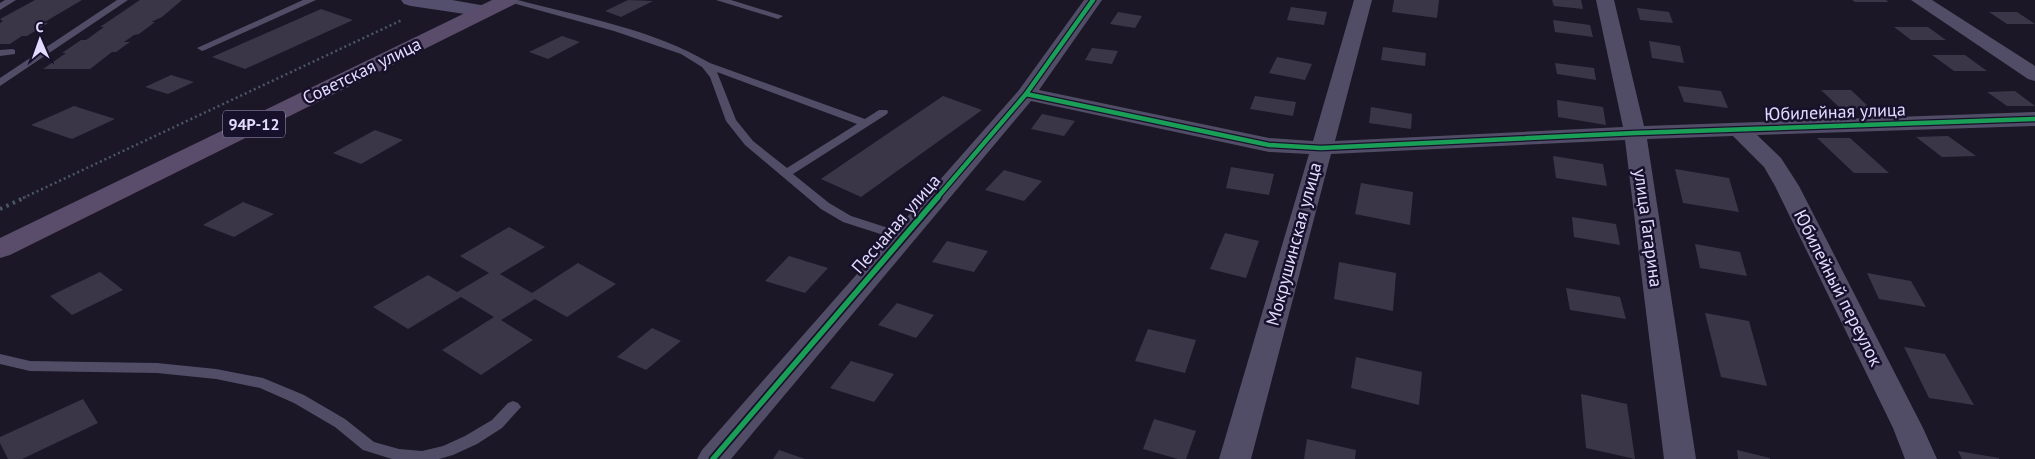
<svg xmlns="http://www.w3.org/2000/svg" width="2035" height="459" font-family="'PT Sans',sans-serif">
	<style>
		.building { fill: #3b3647 }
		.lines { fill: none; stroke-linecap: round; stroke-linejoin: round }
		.path-far1 { stroke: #4b5767; stroke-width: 2.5; stroke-dasharray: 2 3; stroke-linecap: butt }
		.path { stroke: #4b5767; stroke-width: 4; stroke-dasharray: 2.5 4.5; stroke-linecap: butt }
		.lane { fill: #514d66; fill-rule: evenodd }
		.street { fill: #514d66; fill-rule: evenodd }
		.secondary { fill: #544f6c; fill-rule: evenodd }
		.primary { fill: #5a4d6b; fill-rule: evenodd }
		.cycleway-far1-casing { stroke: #18112c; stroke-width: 7 }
		.cycleway-casing { stroke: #18112c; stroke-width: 9 }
		.cycleway-far1 { stroke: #1a9f57; stroke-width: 4.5 }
		.cycleway { stroke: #1a9f57; stroke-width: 5.5 }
		.labels { text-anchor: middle; stroke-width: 5; stroke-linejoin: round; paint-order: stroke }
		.shield { fill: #18112c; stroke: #a69fc0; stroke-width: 1 }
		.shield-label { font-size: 16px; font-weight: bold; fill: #e3dcff }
		.street-label { font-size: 18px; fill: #e3dcff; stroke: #18112c }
	</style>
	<rect width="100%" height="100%" fill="#1b1726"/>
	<path class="building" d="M35 0H82L43 23H48L27 36H22L10 44H0V23L3 21 0 19Z
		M140 0H182L162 17 151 22H155L139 34 134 35 124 42H130L116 52H112L90 69H43L66 53H62L81 40H86L104 27H100Z
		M628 0 653 1 621 17 605 11Z
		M1394 0H1439L1437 18 1392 12Z
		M1552 0H1581L1583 9 1554 6Z
		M1852 0H1886L1889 2H1855Z
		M1291 7 1327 12 1324 25 1287 20Z
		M1637 8 1669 12 1673 23 1640 20Z
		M321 9 353 20 245 69 212 57Z
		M1118 12 1142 16 1135 28 1110 24Z
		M1989 12H2017L2035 24H2007Z
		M1553 20 1590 25 1593 37 1555 32Z
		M1894 27H1928L1946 40H1911Z
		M562 36 580 42 548 59 529 52Z
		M1649 41 1680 46 1684 63 1652 58Z
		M1383 47 1426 53 1425 66 1381 60Z
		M1092 48 1118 51 1112 64 1085 60Z
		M1932 55H1965L1987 71H1954Z
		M1277 57 1312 64 1305 80 1269 73Z
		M1555 63 1594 68 1596 80 1557 74Z
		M171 75 194 82 168 94 145 87Z
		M1678 86 1721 91 1728 108 1684 102Z
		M1821 90H1851L1871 109 1840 108Z
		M2015 91 2035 106H2007L1987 92Z
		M943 96 982 110 861 197 821 179Z
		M1255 96 1296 102 1293 116 1250 109Z
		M1557 100 1603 107 1606 125 1558 117Z
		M74 106 115 119 72 139 31 125Z
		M1371 107 1412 114 1411 129 1369 123Z
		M1042 114 1075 121 1064 136 1031 129Z
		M375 130 403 140 361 164 333 153Z
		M1948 136 1976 156 1942 157 1916 137Z
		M1817 138H1850L1889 173H1854Z
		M1553 156 1603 164 1607 186 1556 178Z
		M1231 167 1274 174 1269 195 1226 188Z
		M1675 169 1729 178 1739 212 1683 203Z
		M1004 170 1042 181 1024 201 985 190Z
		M1361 183 1413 192 1410 225 1355 214Z
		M243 202 274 214 234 237 203 225Z
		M1572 217 1616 224 1620 245 1574 237Z
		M509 227 545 247 500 274 532 293 578 263 616 284 567 317 535 299 501 320 533 340 481 375 442 350 494 317 461 297 408 329 373 307 428 275 457 292 489 273 460 256Z
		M1225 233 1259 241 1246 278 1210 269Z
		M947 241 988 251 974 272 932 262Z
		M1695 244 1740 252 1747 276 1700 268Z
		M789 256 828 268 805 293 765 281Z
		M1339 262 1396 273 1393 311 1334 299Z
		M100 272 123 290 72 315 50 296Z
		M1867 273 1911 281 1926 307 1879 299Z
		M1566 288 1620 297 1626 319 1570 310Z
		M897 303 934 315 916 338 878 325Z
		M1705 313 1749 321 1767 386 1721 377Z
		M652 328 681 341 646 370 617 357Z
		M1148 329 1196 340 1185 373 1135 361Z
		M1904 347 1945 354 1974 405 1929 398Z
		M1356 357 1422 372 1419 405 1351 388Z
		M851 361 894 374 874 402 830 388Z
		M1581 394 1627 404 1635 459 1586 448Z
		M83 399 98 423 22 459H8L0 443V437Z
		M1154 419 1196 431 1186 459H1178L1143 449Z
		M1307 439 1356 450 1355 459H1304Z
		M779 450 805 459H773Z
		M1737 450 1770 458V459H1738Z
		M1958 451 1999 458V459H1962Z"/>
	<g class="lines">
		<path class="path-far1" d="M23 198 402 20"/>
		<path class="path" d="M0 209 26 197"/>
		<path class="lane" d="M5 0H16L0 10V3Z
			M117 0H128L0 86V78Z
			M303 0H316L205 50 202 51 197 48Z
			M502 0H518C582 17 652 29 710 63L865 119 879 110H887L888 112 887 114 793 174 829 203 851 216 907 234 909 237 903 241 899 240 843 222 821 209 745 145 726 121 710 77 702 67 681 54 614 31ZM717 72 857 124 787 168 753 141 736 120Z
			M716 0H731L783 16 778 19Z
			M12 49 15 50V54L0 56V50Z
			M0 354 30 361 157 363 216 369 263 378 304 395 345 419 374 442 399 449 422 451 443 446 465 436 492 420 508 403 513 401 518 403 521 407 502 428 477 444 453 455 439 459H392L363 450 335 427 294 403 260 388 216 379 157 373 30 371 0 364Z"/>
		<path class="street" d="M1084 0H1102L1039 90 1269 138 1313 141 1354 0H1372L1335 141 1623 127 1596 0H1614L1644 126 2035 112V126L1757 135 1781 158 1799 186 1923 428 1937 459H1905L1893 428 1775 186 1764 167 1733 136 1647 139 1696 459H1664L1625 140 1331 154 1251 459H1219L1309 154 1269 152 1031 101 731 459H697L702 450 1019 90Z
			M1911 0H1932L2035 66V81L2028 79Z"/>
		<path class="secondary" d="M401 0H452L492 7 495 11 492 15 485 17 411 6 404 4Z"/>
		<path class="primary" d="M492 0H518L515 4 10 255 0 258V238Z"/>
		<defs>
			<path id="cycleway-far1" d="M1026 94 1269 145 1321 148 1635 133 2035 119
				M937 198 1026 94 1093 0"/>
			<path id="cycleway" d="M713 459 938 197"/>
		</defs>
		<use href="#cycleway-far1" class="cycleway-far1-casing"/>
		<use href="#cycleway" class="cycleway-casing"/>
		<use href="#cycleway-far1" class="cycleway-far1"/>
		<use href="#cycleway" class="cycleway"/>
	</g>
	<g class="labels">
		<rect class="shield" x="223" y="110.5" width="62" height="27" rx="4"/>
		<g class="shield-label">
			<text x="254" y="130">94Р-12</text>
		</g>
		<g class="street-label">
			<text transform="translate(362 71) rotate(-26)" y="6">Советская улица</text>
			<text transform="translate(1835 112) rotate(-2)" y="6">Юбилейная улица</text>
			<text transform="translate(896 224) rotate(-49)" y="6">Песчаная улица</text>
			<text transform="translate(1648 228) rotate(82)" y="6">улица Гагарина</text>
			<text transform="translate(1294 244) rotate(-75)" y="6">Мокрушинская улица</text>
			<text transform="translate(1838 288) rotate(63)" y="6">Юбилейный переулок</text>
		</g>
	</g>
	<g transform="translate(40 40) rotate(358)" stroke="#18112c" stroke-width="4" paint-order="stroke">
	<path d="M0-4L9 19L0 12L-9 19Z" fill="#e3dcff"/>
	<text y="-8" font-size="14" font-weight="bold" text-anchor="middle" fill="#e3dcff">С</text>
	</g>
</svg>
